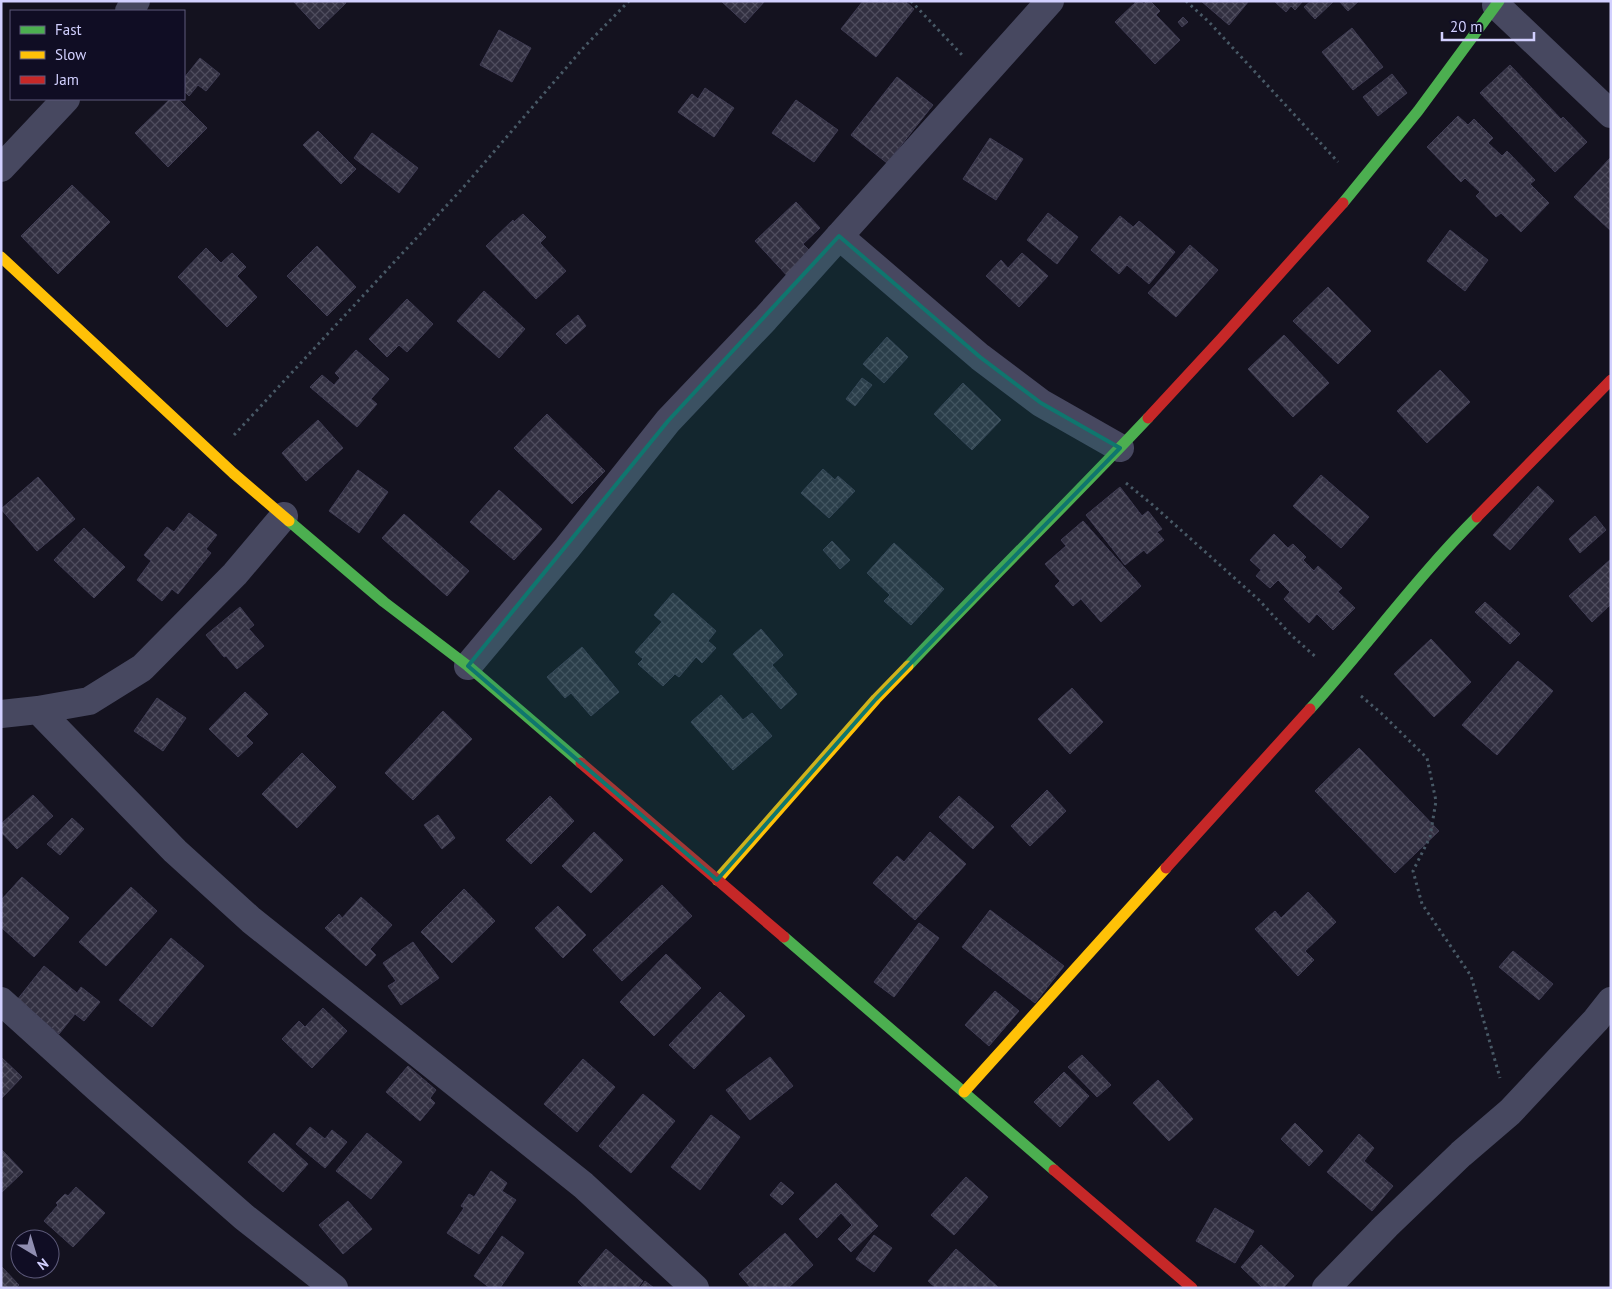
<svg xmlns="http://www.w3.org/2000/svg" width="1612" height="1289" font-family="'PT Sans',sans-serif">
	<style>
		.building { fill: url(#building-cross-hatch); stroke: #3f3c53 }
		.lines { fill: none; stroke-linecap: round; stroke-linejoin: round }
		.path { stroke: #485966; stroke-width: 3; stroke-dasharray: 2.5 4; stroke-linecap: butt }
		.street { stroke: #474860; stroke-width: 28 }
		.fast { stroke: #4caf50; stroke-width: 11 }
		.slow { stroke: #ffc107; stroke-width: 11 }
		.jam { stroke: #c62828; stroke-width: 11 }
		.marked { fill: #0f766e; fill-opacity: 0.2; stroke: #0f766e; stroke-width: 4; stroke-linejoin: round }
	</style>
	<defs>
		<pattern id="building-cross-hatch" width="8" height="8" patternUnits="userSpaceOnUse" patternTransform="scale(1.25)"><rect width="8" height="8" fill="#323041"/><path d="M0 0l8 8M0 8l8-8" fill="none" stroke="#4f4d5e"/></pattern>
	</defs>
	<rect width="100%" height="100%" fill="#14121f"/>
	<path class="building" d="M293 1H345L346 3 319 29Z
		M721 1H765L745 23Z
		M863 1H905L914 9 876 57 841 29Z
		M1137 1H1141L1144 4 1147 1H1150L1160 11 1156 15 1180 40 1155 64 1115 22Z
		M1201 1H1249L1229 25Z
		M1274 1H1303L1295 10 1291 6 1286 12Z
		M1311 1H1334L1315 19 1304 7Z
		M1339 1H1359L1348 11Z
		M1183 17 1188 22 1182 27 1178 22Z
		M1352 28 1383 67 1353 90 1322 52Z
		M499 30 531 48 512 82 480 65Z
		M200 58 220 74 206 91 198 85 189 96 184 91V78Z
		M1510 65 1561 119 1563 117 1587 142 1555 172 1480 93Z
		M1392 74 1407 93 1378 116 1363 97Z
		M897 77 933 105 887 163 851 135Z
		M705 88 734 108 714 137 678 112 692 94 698 99Z
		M170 99H178L207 128 168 167 135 133Z
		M796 100 838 130 814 162 772 133Z
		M1458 116 1468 125 1474 119 1493 138 1488 143 1502 156 1507 151 1535 180 1530 184 1549 203 1521 232 1501 213 1496 217 1476 196 1480 192 1465 178 1461 182 1427 147Z
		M318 131 356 169 341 184 303 145Z
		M372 133 418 168 399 193 354 158Z
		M990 138 1023 159 996 200 963 179Z
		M1611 157V231L1574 197Z
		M72 185 110 222 58 274 21 236Z
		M796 202 820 228 803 244 816 257 791 280 755 241Z
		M1048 213 1078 237 1057 264 1027 240Z
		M523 214 546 237 540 243 566 271 536 299 486 246 513 220 514 222Z
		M1120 216 1133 227 1139 221 1175 252 1149 284 1127 265 1119 274 1091 250Z
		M1450 230 1488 260 1465 291 1427 261Z
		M1190 245 1218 270 1176 317 1148 293Z
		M317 246 356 287 327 316 287 276Z
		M206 248 221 263 232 253 246 267 237 276 257 297 227 327 178 277Z
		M1022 253 1048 276 1019 307 986 276 1001 260 1008 268Z
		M1328 287 1371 331 1338 364 1293 321Z
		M484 291 525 329 499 358 457 321Z
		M407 299 433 324 407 352 399 345 387 357 369 339Z
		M578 315 586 326 566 344 556 334Z
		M1284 335 1329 383 1293 417 1248 369Z
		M887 337 908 357 884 383 863 364Z
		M356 350 389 379 371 399 377 404 357 427 310 387 322 375 334 385 340 378 335 373Z
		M1440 370 1470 402 1427 443 1397 411Z
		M862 378 872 385 855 406 846 399Z
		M963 383 1001 420 972 450 934 414Z
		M547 414 605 471 572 504 514 448Z
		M318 420 343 448 306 481 282 453Z
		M823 469 835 480 838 476 855 491 829 518 801 493Z
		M358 470 388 492 359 533 329 511Z
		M1321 475 1369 517 1341 548 1293 506Z
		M38 477 75 519 37 551 1 509Z
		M1538 486 1554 501 1510 550 1493 535Z
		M1120 487 1142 516 1148 511 1162 529 1157 532 1164 540 1147 554 1144 550 1125 565 1086 515Z
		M499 490 542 529 514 560 470 522Z
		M189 513 217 535 206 549 211 553 178 594 172 589 162 601 137 580 151 561 144 555 167 527 174 532Z
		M404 514 469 571 447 596 382 538Z
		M1595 516 1606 530 1580 553 1569 539Z
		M1083 521 1141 586 1101 622 1081 599 1073 606 1055 586 1060 581 1045 564 1066 546 1061 540Z
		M84 528 125 567 94 598 54 560Z
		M1274 534 1288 548 1293 544 1306 557 1303 560 1314 571 1318 566 1342 588 1338 592 1355 608 1333 630 1317 614 1309 623 1284 599 1290 592 1278 580 1270 588 1256 576 1261 570 1250 560Z
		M832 541 850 560 840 569 823 550Z
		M894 543 944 589 911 625 884 601 890 595 867 573Z
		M1611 559V604L1592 622 1569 596Z
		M673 593 716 631 708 641 716 648 702 663 696 657 679 677 675 674 663 686 638 664 643 659 635 652 662 622 654 615Z
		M1485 602 1520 634 1510 644 1475 612Z
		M240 607 254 625 249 629 264 646 237 669 226 656 224 657 206 635Z
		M761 629 783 655 772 665 797 694 781 709 733 654Z
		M1431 639 1471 682 1434 717 1394 674Z
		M582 647 619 692 591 716 571 693 565 698 547 677Z
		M1518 661 1553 691 1497 755 1462 725Z
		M1072 688 1103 722 1070 754 1038 719Z
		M245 692 268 714 246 736 253 743 238 757 209 729Z
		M721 695 743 720 752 713 772 736 733 770 691 722Z
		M157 698 186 718 163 751 134 731Z
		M443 711 472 739 413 800 385 773Z
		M1359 748 1439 831 1395 873 1315 791Z
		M302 753 336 787 297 828 262 794Z
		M1047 790 1066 811 1030 846 1011 826Z
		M33 795 53 816 17 849 1 832V824Z
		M550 796 574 821 531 864 506 840Z
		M959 796 994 827 973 849 939 817Z
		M438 815 455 838 442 849 424 825Z
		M72 818 84 829 60 855 47 844Z
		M594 832 623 860 591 893 562 866Z
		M930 832 966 864 915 920 873 883 897 856 904 862Z
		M22 877 69 918 34 957 1 927V900Z
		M662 885 692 916 622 981 593 950Z
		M131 887 157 911 106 966 79 942Z
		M464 889 495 921 452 963 421 932Z
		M1308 892 1336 922 1305 951 1314 960 1298 976 1255 929 1275 911 1281 918Z
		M361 897 392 925 370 949 376 955 366 966 325 928 339 914 342 918Z
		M558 906 586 935 563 958 535 928Z
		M990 910 1064 966 1035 1003 962 947Z
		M919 923 939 938 894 997 874 982Z
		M171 938 204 966 152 1027 119 1000Z
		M413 942 439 978 401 1005 388 986 396 981 383 963Z
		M1513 951 1553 984 1539 1000 1499 967Z
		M666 954 701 988 654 1036 620 1002Z
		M44 966 77 993 81 987 100 1002 84 1021 75 1014 59 1034 17 1000Z
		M995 991 1019 1011 989 1046 965 1025Z
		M720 992 745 1016 694 1069 669 1045Z
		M323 1008 347 1031 312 1068 282 1039 299 1021 305 1027Z
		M1082 1055 1111 1085 1097 1097 1068 1067Z
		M1 1057 22 1077 1 1099Z
		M770 1057 793 1086 750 1120 726 1090Z
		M583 1059 615 1087 577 1132 544 1104Z
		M408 1066 436 1090 430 1098 435 1103 420 1121 386 1092Z
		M1064 1072 1089 1096 1060 1127 1034 1102Z
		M1158 1080 1193 1119 1169 1141 1133 1103Z
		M643 1094 675 1121 631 1173 599 1146Z
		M711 1115 740 1137 700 1190 671 1167Z
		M1295 1123 1323 1151 1309 1166 1281 1139Z
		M310 1127 325 1139 332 1130 347 1142 325 1168 296 1144Z
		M274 1133 308 1164 283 1192 248 1162Z
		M367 1133 402 1162 371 1199 336 1171Z
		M1359 1134 1374 1148 1364 1161 1393 1186 1372 1211 1327 1172Z
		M1 1149 23 1172 1 1193Z
		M491 1171 507 1183 502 1191 516 1200 479 1254 447 1233 464 1208 461 1206 469 1194 474 1197Z
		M966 1177 988 1197 954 1235 931 1215Z
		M781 1182 794 1193 782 1205 770 1195Z
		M836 1183 878 1226 851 1252 838 1239 852 1225 841 1213 817 1238 799 1219Z
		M76 1187 105 1213 73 1247 44 1221 58 1205 56 1203 65 1194 68 1196Z
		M348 1201 372 1229 343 1254 319 1225Z
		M1215 1208 1254 1231 1235 1263 1196 1241Z
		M785 1233 813 1265 788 1288H751L739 1274Z
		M874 1235 892 1248 874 1272 856 1259Z
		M502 1236 524 1253 500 1288H490L474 1276Z
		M1261 1245 1294 1276 1283 1288H1263L1241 1267Z
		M606 1249 643 1281 637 1288H584L578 1282Z
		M956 1249 999 1288H936L928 1281Z
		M1 1266 19 1285 16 1288H1Z
		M645 1281 654 1288H640Z"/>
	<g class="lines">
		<path class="path" d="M911 1 963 56
			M1186 1 1209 22 1338 162
			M234 435 461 190 585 46 629 1
			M1126 483 1154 506 1259 600 1291 635 1317 658
			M1361 696 1381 713 1427 758 1436 801 1430 837 1413 871 1422 904 1471 976 1500 1078"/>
		<path class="street" d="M1496 5 1611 114
			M129 11 136 1
			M1 168 66 99
			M839 236 980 357 1041 403 1120 448
			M468 666 567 548 668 421 765 319 1050 1
			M38 710 175 851 251 920 583 1185 695 1288
			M1 714 38 710 89 701 142 668 235 574 284 516
			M1 1001 97 1088 244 1217 334 1288
			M1326 1288 1386 1226 1461 1154 1510 1112 1596 1020 1611 1001"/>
		<path class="fast" d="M1343 203 1418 111 1499 1
			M289 521 384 602 468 666 581 763
			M908 666C987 582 1069 502 1148 418
			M1310 709C1367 646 1417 577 1477 517
			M784 937 1054 1170"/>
		<path class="slow" d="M1 257 233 473 289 521
			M717 880 876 699 908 666
			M964 1092 1166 868"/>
		<path class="jam" d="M1148 418 1222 338 1343 203
			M1477 517 1611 380
			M581 763 784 937
			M1166 868 1310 709
			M1054 1170 1192 1288"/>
	</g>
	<path class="marked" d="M839 236 980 357 1041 403 1120 448 876 699 717 880 468 666 668 421Z"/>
	<rect width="1612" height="1289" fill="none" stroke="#d2d0ff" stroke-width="5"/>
	<rect x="10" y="10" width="175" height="90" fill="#100d24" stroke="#5e5b7c"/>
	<rect x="20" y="26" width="25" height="8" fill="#4caf50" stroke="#5e5b7c"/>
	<text x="55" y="35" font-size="15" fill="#d2d0ff">Fast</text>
	<rect x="20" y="51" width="25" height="8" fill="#ffc107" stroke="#5e5b7c"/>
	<text x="55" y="60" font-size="15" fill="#d2d0ff">Slow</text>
	<rect x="20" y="76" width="25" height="8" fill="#c62828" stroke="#5e5b7c"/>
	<text x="55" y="85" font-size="15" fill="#d2d0ff">Jam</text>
	<g transform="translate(35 1254) rotate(142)"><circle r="24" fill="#100d24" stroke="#5e5b7c"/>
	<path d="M0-4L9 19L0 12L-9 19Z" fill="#908eb1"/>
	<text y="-8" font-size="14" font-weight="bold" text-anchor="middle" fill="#d2d0ff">N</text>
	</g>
	<path d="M1442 32v8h92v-8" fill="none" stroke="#d2d0ff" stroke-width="2.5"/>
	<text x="1450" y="32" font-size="15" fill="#d2d0ff" stroke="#100d24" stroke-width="4" paint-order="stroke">20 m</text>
</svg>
